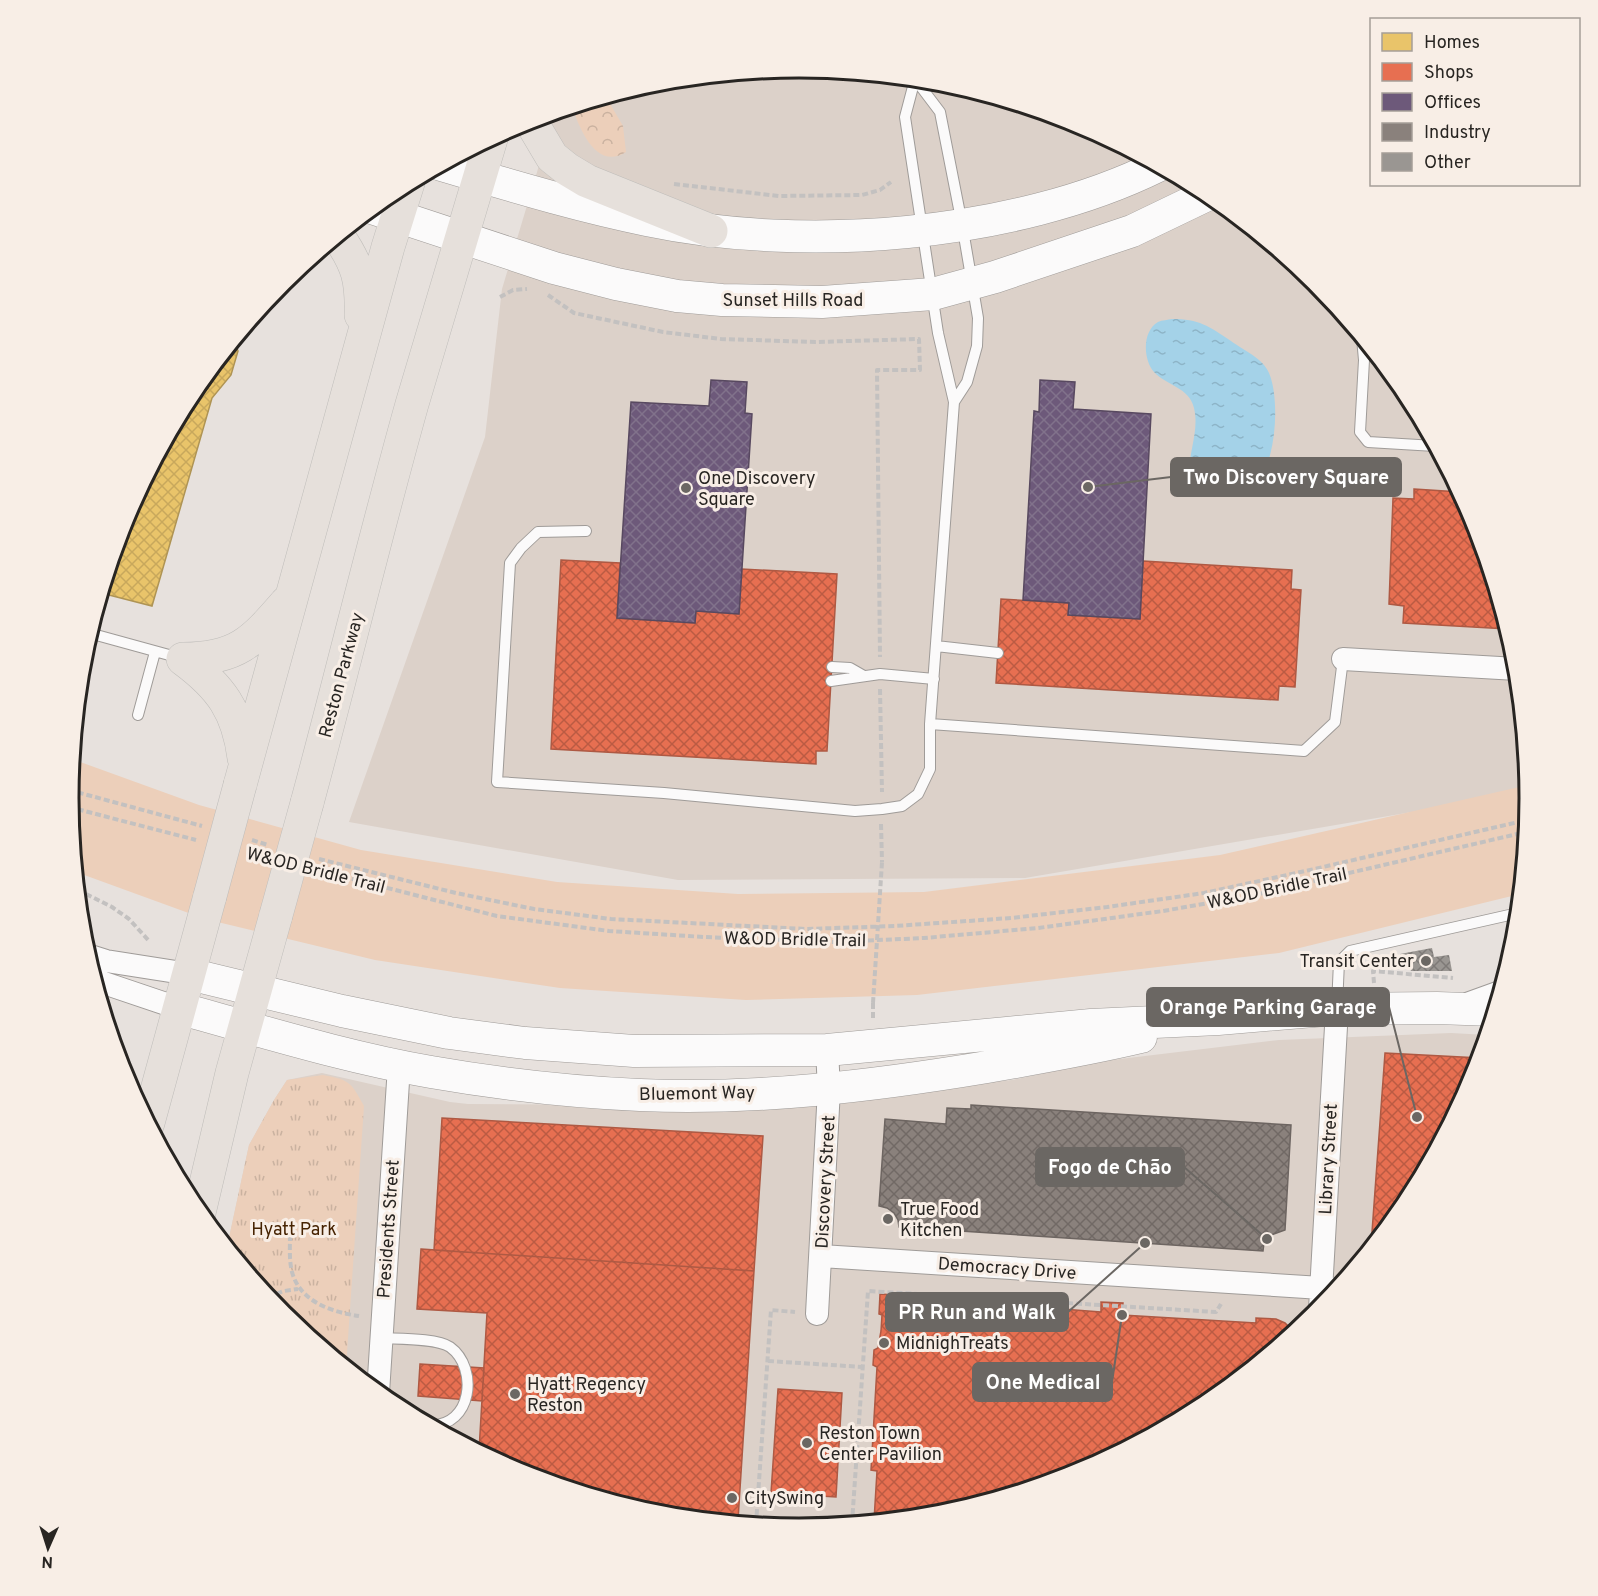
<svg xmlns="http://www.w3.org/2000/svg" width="1598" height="1596" font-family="Overpass,sans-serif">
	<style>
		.built { fill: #dcd1c9 }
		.green { fill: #eccfba }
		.forest { fill: url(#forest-crowns) }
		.park { fill: url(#park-tufts) }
		.water { fill: url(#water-ripples) }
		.homes { fill: url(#homes-cross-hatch); stroke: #af9454; stroke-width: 1.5 }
		.shops { fill: url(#shops-cross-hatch); stroke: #ae5943; stroke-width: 1.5 }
		.offices { fill: url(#offices-cross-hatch); stroke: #584960; stroke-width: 1.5 }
		.industry { fill: url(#industry-cross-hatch); stroke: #6d6561; stroke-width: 1.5 }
		.building { fill: url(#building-cross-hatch) }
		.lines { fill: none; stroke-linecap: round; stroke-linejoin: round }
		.lane-casing { stroke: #9f9b98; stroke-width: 12 }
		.street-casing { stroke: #9f9b98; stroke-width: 24 }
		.secondary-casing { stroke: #9f9b98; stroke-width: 33 }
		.primary-casing { stroke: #bfbdba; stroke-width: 34 }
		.path { stroke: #c3c1c0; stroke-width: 4; stroke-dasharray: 6 3; stroke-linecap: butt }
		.lane { stroke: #fbfafa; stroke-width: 10 }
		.street { stroke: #fbfafa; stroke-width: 22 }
		.secondary { stroke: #fbfafa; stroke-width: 32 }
		.primary { stroke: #e6e0db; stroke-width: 33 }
		.primary-bridge-casing { stroke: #bfbdba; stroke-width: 34; stroke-linecap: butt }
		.path-bridge { stroke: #c3c1c0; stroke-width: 4; stroke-dasharray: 6 3; stroke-linecap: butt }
		.primary-bridge { stroke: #e6e0db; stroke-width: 33 }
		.poi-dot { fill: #6b6763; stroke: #f8eee6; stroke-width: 2 }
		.labels { text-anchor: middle; stroke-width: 6; stroke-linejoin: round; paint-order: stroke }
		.street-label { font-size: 18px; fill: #282522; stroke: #f8eee6 }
		.poi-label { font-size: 18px; fill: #282522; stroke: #f8eee6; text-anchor: start }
		.park-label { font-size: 18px; fill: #462302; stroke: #f8eee6 }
		.rim { fill: none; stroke: #282522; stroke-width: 3 }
		.leader { fill: none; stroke: #6b6763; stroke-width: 2 }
		.callout-dot { fill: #6b6763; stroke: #f8eee6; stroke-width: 2 }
		.callout { fill: #6b6763; stroke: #6b6763; stroke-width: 2 }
		.callout-label { font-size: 20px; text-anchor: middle; font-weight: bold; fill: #fff }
	</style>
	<defs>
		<pattern id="forest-crowns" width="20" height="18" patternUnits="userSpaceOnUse" patternTransform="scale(1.5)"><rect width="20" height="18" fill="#eccfba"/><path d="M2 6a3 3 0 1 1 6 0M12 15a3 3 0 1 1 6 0" fill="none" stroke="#cab2a0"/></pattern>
		<pattern id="park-tufts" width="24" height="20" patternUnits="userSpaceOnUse" patternTransform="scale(1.5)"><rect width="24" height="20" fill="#eccfba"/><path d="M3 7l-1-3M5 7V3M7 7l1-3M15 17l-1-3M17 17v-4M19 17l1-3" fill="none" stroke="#cab2a0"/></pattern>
		<pattern id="water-ripples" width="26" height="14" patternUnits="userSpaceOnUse" patternTransform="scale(1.5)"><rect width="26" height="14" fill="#a4d2e8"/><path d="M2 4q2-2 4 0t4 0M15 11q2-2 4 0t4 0" fill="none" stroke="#8db4c7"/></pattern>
		<pattern id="homes-cross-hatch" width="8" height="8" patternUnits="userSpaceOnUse" patternTransform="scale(1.5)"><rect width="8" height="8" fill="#e9c46a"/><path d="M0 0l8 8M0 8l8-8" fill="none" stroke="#c8a85c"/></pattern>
		<pattern id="shops-cross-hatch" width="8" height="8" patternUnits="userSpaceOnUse" patternTransform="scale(1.5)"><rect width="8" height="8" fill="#e76f51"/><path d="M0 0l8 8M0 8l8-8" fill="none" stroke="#bb5b43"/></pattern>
		<pattern id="offices-cross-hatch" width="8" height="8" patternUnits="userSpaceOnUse" patternTransform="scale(1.5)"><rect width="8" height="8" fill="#6d597a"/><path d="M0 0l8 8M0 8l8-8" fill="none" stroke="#81728b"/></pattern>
		<pattern id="industry-cross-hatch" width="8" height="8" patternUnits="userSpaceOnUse" patternTransform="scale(1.5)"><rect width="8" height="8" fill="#8a817c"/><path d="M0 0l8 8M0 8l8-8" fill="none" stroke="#716965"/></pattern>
		<pattern id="building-cross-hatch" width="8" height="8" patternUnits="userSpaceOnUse" patternTransform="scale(1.5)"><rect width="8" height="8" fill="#9a9692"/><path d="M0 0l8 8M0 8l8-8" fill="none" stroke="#7e7a77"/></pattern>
	</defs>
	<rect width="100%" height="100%" fill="#e7e1dd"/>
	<path class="built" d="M799 68 942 82 1079 123 1205 191 1316 282 1407 392 1474 519 1516 656 1529 792 1025 878 678 880 349 822 485 437 502 289 555 112 657 81Z
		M1451 1033 1487 1035 1474 1078 1406 1204 1315 1315 1205 1406 1078 1473 941 1515 799 1528 656 1514 519 1473 393 1405 282 1314 227 1247 249 1145 274 1100 287 1080 322 1073 450 1102 468 1104 766 1106 1012 1080 1095 1062 1279 1040Z"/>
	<path class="green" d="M72 759 199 805 361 850 557 882 738 894 924 892 1220 855 1528 785 1529 798 1520 894 1279 953 917 995 746 1000 560 988 375 960 205 919 76 872 69 798Z"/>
	<path class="forest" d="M606 97 623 126 626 152C596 171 580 129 572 107Z"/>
	<path class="park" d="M323 1075C350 1080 351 1082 364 1106L346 1367 282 1314 227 1247 249 1145 274 1100 287 1080Z"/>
	<path class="water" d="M1172 319C1199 319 1209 326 1231 341 1243 350 1263 358 1269 373 1280 398 1277 464 1255 484 1239 499 1207 493 1190 481 1186 456 1200 433 1194 408 1189 387 1167 386 1154 372 1143 360 1142 331 1158 322 1162 320 1168 320 1172 319Z"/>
	<path class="homes" d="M234 341 238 351 231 375 212 398 152 606 101 593 124 518 192 392Z"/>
	<path class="shops" d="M1414 489 1460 492 1474 519 1507 629 1403 623 1404 606 1389 604 1393 498 1414 499Z
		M561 560 620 563 617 618 695 623 696 611 739 614 742 569 837 574 827 751H816V764L551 749Z
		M1143 561 1292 570 1291 589 1301 590 1295 687 1279 686 1278 700 996 683 1001 599 1069 603 1068 615 1140 619Z
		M1385 1053 1480 1058 1474 1078 1406 1204 1371 1246Z
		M442 1118 763 1136 754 1271 434 1250Z
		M421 1249 754 1271 738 1520 656 1514 519 1473 479 1451 487 1313 417 1309Z
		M880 1294 908 1296 907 1299 981 1304V1306L1009 1308V1306L1040 1308 1041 1298 1062 1300V1309L1101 1312V1302L1123 1303 1122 1315 1256 1323V1318L1276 1319 1285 1323 1294 1332 1205 1406 1078 1473 941 1515 874 1521 877 1471 871 1470 877 1367 873 1365 874 1350 878 1348 881 1331 882 1315 879 1314Z
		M420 1364 484 1368 482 1401 418 1396Z
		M778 1389 842 1393 836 1497 771 1493Z"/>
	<path class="offices" d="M711 380 747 382 745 413 752 414 739 614 696 611 695 623 617 618 631 402 709 406Z
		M1040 380 1075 382 1073 409 1151 414 1140 619 1068 615 1069 603 1023 600 1034 411 1039 412Z"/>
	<path class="industry" d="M971 1105 1291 1125 1285 1230 1271 1235 1264 1243 1263 1251 899 1227 898 1220 894 1213 887 1208 879 1206 885 1119 946 1124 947 1108 971 1109Z"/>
	<path class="building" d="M1432 948 1434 957 1449 955 1452 971H1411L1409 966 1402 965 1400 954Z"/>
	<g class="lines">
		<defs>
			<path id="lane" d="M915 79 940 112 962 224 978 318 977 346 967 382 954 402
				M1362 338 1364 360 1360 432 1368 442 1435 446
				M586 531 538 532 521 548 510 563 497 782 664 793 855 811 882 809 902 806 918 794 930 769V724L954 402 938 333 905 117 915 79
				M89 633 180 658
				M936 646 998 653
				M832 667 850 668 864 676
				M831 681 880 674 934 679
				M138 715 155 652
				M930 724 1304 751 1335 722 1343 659
				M1466 998 1502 985
				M1337 1006 1339 962 1350 951 1518 913
				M381 1338C398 1339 437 1338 450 1347 479 1368 472 1427 430 1425"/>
			<path id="street" d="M1343 659 1517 669
				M87 955 106 961 189 974
				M95 980 178 1008
				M821 1256 1337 1289
				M1320 1309 1337 1009
				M817 1314 829 1089 827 1050
				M378 1393 399 1066"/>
			<path id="secondary" d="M441 165C509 185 578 206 647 220 804 253 1014 237 1158 166
				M372 208 554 268 616 284 677 296 722 300 822 302 933 294 995 277 1132 231 1209 194
				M189 974 342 1011 449 1033 525 1043 634 1051 827 1050 1091 1025 1218 1019 1337 1009 1437 1008 1494 1010
				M178 1008C262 1031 345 1057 431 1072 500 1084 570 1092 640 1095 756 1100 873 1086 987 1067 1039 1058 1090 1049 1141 1037"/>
			<path id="primary" d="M532 119 533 125 552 157 567 169 587 181 711 231
				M338 236C358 265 362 280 361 315
				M183 659C238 659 253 641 287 602
				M183 659C221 687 238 711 244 758
				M240 785 388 247 408 183
				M307 803C343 670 375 536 412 404 438 315 465 227 491 139
				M148 1123 210 896
				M199 1213 232 1073 276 915"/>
		</defs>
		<use href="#lane" class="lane-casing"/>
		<use href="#street" class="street-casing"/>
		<use href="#secondary" class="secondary-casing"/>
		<use href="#primary" class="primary-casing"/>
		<path class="path" d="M674 184 779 196 862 195 880 190 891 182
			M548 295 574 313 663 332 721 339 815 342 919 339 920 370H877L880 657
			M500 297 513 290 527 289
			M880 689 882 792
			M69 790 202 826
			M69 807 196 840
			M881 824 882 862
			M252 840 268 845
			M319 859 456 893 534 909 611 919 806 929 895 926 1011 918 1107 907 1204 893 1310 870 1527 820
			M317 870 497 916 609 931 704 937 834 942 924 938 1038 928 1163 911 1254 895 1526 832
			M78 890 112 907 129 919 150 942
			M1374 983 1373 971 1453 978
			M873 1003V1021
			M290 1235C290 1247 289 1260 292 1272 300 1302 332 1312 359 1316
			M268 1297 284 1291 298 1289
			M768 1361 863 1367
			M852 1523 868 1291 1216 1312 1221 1304
			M756 1524 771 1310 795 1312"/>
		<use href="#lane" class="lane"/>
		<use href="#street" class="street"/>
		<use href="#secondary" class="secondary"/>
		<use href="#primary" class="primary"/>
		<defs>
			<path id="primary-bridge" d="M210 896 240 785
				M276 915 307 803"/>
		</defs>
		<use href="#primary-bridge" class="primary-bridge-casing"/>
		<path class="path-bridge" d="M873 1003 882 862"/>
		<use href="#primary-bridge" class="primary-bridge"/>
	</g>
	<g class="poi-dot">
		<circle cx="686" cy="488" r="6"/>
		<circle cx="1426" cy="961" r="6"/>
		<circle cx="888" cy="1219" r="6"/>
		<circle cx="884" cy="1343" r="6"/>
		<circle cx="515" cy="1394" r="6"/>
		<circle cx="807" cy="1443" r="6"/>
		<circle cx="732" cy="1498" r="6"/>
	</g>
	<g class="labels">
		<g class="street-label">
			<text x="793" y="306">Sunset Hills Road</text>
			<text transform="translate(341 675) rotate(-75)" y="6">Reston Parkway</text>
			<text transform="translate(316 870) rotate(14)" y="6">W&amp;OD Bridle Trail</text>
			<text transform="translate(1277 888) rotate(-12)" y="6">W&amp;OD Bridle Trail</text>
			<text transform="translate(795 939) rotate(1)" y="6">W&amp;OD Bridle Trail</text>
			<text transform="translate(697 1093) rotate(-1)" y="6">Bluemont Way</text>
			<text transform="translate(1328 1159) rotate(-87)" y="6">Library Street</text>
			<text transform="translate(825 1182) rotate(-87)" y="6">Discovery Street</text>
			<text transform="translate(388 1229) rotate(-86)" y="6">Presidents Street</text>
			<text transform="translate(1007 1268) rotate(4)" y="6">Democracy Drive</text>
		</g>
		<g class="poi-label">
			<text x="698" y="484">One Discovery<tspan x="698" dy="21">Square</tspan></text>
			<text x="1414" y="967" text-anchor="end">Transit Center</text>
			<text x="900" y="1215">True Food<tspan x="900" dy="21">Kitchen</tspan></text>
			<text x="896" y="1349">MidnighTreats</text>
			<text x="527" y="1390">Hyatt Regency<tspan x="527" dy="21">Reston</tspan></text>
			<text x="819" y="1439">Reston Town<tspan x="819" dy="21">Center Pavilion</tspan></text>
			<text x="744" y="1504">CitySwing</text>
		</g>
		<g class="park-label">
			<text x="294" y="1235">Hyatt Park</text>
		</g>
	</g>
	<path d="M0 0H1598V1596H0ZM79 798a720 720 0 1 1 1440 0a720 720 0 1 1-1440 0Z" fill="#f8eee6" fill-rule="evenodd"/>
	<path class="rim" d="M79 798a720 720 0 1 1 1440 0a720 720 0 1 1-1440 0Z"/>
	<path class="leader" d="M1088 487L1171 477M1417 1117L1389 1007M1267 1239L1184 1167M1145 1243L1068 1312M1122 1315L1112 1382"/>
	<g class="callout-dot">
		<circle cx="1088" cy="487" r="6"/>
		<circle cx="1417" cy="1117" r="6"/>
		<circle cx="1267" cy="1239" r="6"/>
		<circle cx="1145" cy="1243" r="6"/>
		<circle cx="1122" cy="1315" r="6"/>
	</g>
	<g class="callout">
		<rect x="1171" y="458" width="230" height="38" rx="6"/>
		<rect x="1147" y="988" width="242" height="38" rx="6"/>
		<rect x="1036" y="1148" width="148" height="38" rx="6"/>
		<rect x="886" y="1293" width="182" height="38" rx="6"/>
		<rect x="973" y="1363" width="139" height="38" rx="6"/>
	</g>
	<g class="callout-label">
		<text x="1286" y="484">Two Discovery Square</text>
		<text x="1268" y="1014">Orange Parking Garage</text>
		<text x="1110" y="1174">Fogo de Chão</text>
		<text x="977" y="1319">PR Run and Walk</text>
		<text x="1043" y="1389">One Medical</text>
	</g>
	<rect x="1370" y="18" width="210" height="168" fill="#f8eee6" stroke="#a59e98" stroke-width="1.5"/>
	<rect x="1382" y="33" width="30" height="18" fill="#e9c46a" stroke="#a59e98" stroke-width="1.5"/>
	<text x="1424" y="48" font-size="18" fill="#282522">Homes</text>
	<rect x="1382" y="63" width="30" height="18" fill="#e76f51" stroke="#a59e98" stroke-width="1.5"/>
	<text x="1424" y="78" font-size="18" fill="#282522">Shops</text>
	<rect x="1382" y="93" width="30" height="18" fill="#6d597a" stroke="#a59e98" stroke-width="1.5"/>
	<text x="1424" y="108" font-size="18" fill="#282522">Offices</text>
	<rect x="1382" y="123" width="30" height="18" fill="#8a817c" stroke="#a59e98" stroke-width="1.5"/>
	<text x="1424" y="138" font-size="18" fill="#282522">Industry</text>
	<rect x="1382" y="153" width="30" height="18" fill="#9a9692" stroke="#a59e98" stroke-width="1.5"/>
	<text x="1424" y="168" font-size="18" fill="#282522">Other</text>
	<g transform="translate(48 1548) rotate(183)" stroke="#f8eee6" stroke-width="4.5" paint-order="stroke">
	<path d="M0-4.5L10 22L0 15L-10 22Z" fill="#282522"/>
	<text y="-9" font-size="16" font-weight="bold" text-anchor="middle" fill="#282522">N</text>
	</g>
</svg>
